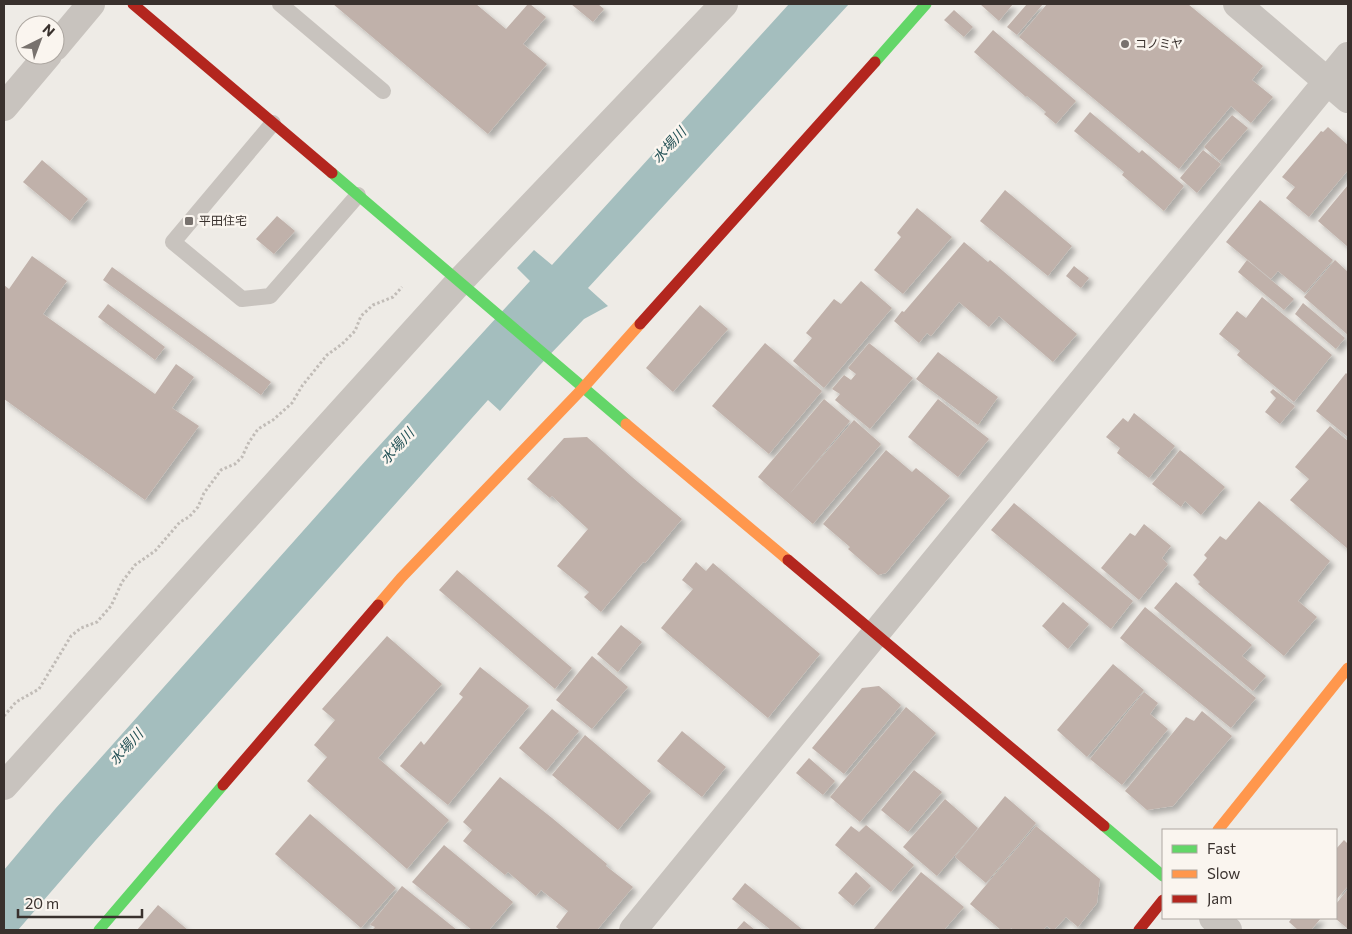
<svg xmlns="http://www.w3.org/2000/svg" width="1352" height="934" font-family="Commissioner,'Noto Sans JP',sans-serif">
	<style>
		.water { fill: #a4bebe }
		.building { fill: #c0b1aa; filter: url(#shadow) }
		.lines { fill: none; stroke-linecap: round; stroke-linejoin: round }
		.path { stroke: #c1bcb7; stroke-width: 3; stroke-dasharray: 2.5 2.5; stroke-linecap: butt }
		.lane { stroke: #c8c3be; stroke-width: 16 }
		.street { stroke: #c8c3be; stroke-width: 28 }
		.fast { stroke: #63d668; stroke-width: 11 }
		.slow { stroke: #ff974d; stroke-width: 11 }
		.jam { stroke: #b3261e; stroke-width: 11 }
		.poi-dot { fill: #78726e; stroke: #faf5ef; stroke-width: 2 }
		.labels { text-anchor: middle; stroke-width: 5; stroke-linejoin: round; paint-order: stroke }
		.poi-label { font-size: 12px; fill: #39312d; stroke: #faf5ef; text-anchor: start }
		.water-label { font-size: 14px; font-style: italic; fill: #255357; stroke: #faf5ef }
	</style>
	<defs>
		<filter id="shadow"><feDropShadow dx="4.5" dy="4.5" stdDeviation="2.5" flood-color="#0004"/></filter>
	</defs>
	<rect width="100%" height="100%" fill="#eeebe6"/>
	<path class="water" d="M789 4H849L588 288 608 306 584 319 539 366 500 411 488 400 95 841 18 930H4V870L56 808 368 458 530 281 517 268 534 250 552 265Z"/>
	<path class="building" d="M333 4H476L506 29 528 4H530L546 17 523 44 547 64 488 134Z
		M571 4H598L604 9 593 22Z
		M980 4H1013L999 21Z
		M1027 4H1043L1017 35 1007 27Z
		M1047 4H1188L1263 66 1252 80 1273 97 1251 123 1231 106 1179 169 1019 37Z
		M954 10 973 27 964 37 944 20Z
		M993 30 1076 101 1056 124 1044 114 1046 112 1027 96 1026 97 974 52Z
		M1090 112 1139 153 1142 150 1184 186 1164 211 1122 175 1124 172 1074 131Z
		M1232 115 1248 128 1220 161 1204 147Z
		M1328 127 1348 145V170L1309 217 1286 198 1295 187 1282 177 1321 131 1323 132Z
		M1203 150 1221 164 1197 193 1180 178Z
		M42 160 88 199 70 221 23 182Z
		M1348 185V247L1318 221Z
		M1005 190 1072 246 1048 276 980 221Z
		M1260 200 1333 260 1305 293 1278 271 1271 279 1226 242Z
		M917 208 952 237 903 294 874 270 901 237 897 233Z
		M277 216 295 231 274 254 256 239Z
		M964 242 988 262 990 260 1077 334 1053 362 999 316 989 327 959 302 931 336 927 333 919 343 894 321 902 311 904 312Z
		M32 256 67 281 43 314 155 394 176 364 194 377 172 408 199 426 145 500 4 399V285L9 289Z
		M1247 260 1294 299 1284 310 1238 272Z
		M1335 260 1348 272V335L1304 297Z
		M1074 266 1089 278 1081 288 1066 276Z
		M112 267 271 382 261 395 103 280Z
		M861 281 892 308 824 388 793 361 812 338 806 333 834 299 841 304Z
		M1262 297 1332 355 1294 402 1237 355 1240 351 1219 334 1237 311 1246 318Z
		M1303 303 1345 338 1336 349 1295 314Z
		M108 304 165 347 155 360 98 317Z
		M700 305 728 329 673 392 646 368Z
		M765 343 822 391 769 454 712 406Z
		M869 343 913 378 870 429 835 400 840 394 832 389 844 375 851 380 856 374 848 368Z
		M938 352 998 397 978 425 916 379Z
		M1346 373 1348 375V437L1316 411Z
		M1273 389 1295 406 1280 424 1265 412 1276 398 1270 392Z
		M824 399 850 421 787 497 854 420 881 444 813 524 758 477Z
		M938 399 989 439 958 477 908 437Z
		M1134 413 1175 446 1149 478 1117 453 1120 448 1106 437 1123 418 1128 422Z
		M1330 426 1348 441V549L1290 500 1309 479 1295 467Z
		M587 437 632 477 682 519 645 563 643 562 601 612 584 597 589 592 557 566 588 529 552 496 550 498 527 479 564 438Z
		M886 450 912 472 916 468 950 496 886 573 878 575 848 549 850 547 823 524Z
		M1180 450 1225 487 1201 515 1185 501 1181 507 1152 484Z
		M1259 501 1330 561 1298 601 1317 617 1284 656 1198 584 1200 582 1193 575 1207 558 1204 555 1220 536 1226 540Z
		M1014 503 1133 601 1111 629 991 530Z
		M1144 524 1171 546 1162 558 1168 564 1139 600 1101 568 1130 533 1135 536Z
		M696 562 706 571 713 563 820 654 768 718 661 628 693 589 682 580Z
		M457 570 572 668 555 689 439 590Z
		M1176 582 1252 645 1242 656 1266 676 1253 691 1154 608Z
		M1063 602 1089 624 1068 649 1042 626Z
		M1145 607 1256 698 1231 728 1120 638Z
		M621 625 642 642 618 672 597 654Z
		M387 636 442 684 378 758 449 820 407 869 307 781 327 757 314 745 335 720 322 709Z
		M592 656 628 687 592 729 556 700Z
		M1113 664 1144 690 1087 757 1057 730Z
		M480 667 529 706 448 805 400 766 421 741 424 745 463 697 459 694Z
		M879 686 901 705 844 774 812 748 862 688Z
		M1144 692 1158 703 1150 714 1168 729 1122 785 1090 759Z
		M906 707 936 733 860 822 830 797Z
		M552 709 579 731 546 771 519 748Z
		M1202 711 1232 736 1173 806 1147 810 1125 791 1186 717 1194 721Z
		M682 731 726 767 702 797 657 761Z
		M585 735 651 791 618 830 552 775Z
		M809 758 835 781 823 795 796 773Z
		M914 770 942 792 908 832 881 810Z
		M500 777 552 818 607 864 606 866 633 887 597 930H560L556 927 568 911 541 890 536 896 508 872 505 875 463 841 472 830 463 822Z
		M1005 796 1036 823 986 883 955 857Z
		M945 799 978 828 937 876 903 847Z
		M310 814 396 888 361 928 275 854Z
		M866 825 914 865 891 892 835 845 851 826 859 832Z
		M1036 826 1100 879 1097 903 1078 927 1066 917 1054 930H1052L1047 926 1043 930H1014L1011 928 1010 930H1001L970 904Z
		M1344 840 1348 844V886L1336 900V849Z
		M444 845 513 902 489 930H472L412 882Z
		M856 872 871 886 853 906 838 893Z
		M921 872 964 907 944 930H873Z
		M745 883 803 930H771L732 899Z
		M402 886 457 930H372L375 927 370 925Z
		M1348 889V929L1336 919V904Z
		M158 905 188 930H137Z
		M1292 918H1321L1311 930H1298L1289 922Z
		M744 921 755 930H736Z"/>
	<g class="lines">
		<path class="path" d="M4 716 16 702 39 689 71 636 81 628 97 622 111 606 122 582 135 565 155 551 180 522 189 517 198 507 204 493 221 470 235 464 242 457 249 442 258 429 273 420 292 403 302 386 327 355 342 344 355 331 361 316 373 305 393 297 402 287"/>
		<path class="lane" d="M280 4 383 91
			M273 123 173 242 242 299 270 296 358 195"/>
		<path class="street" d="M1237 4 1348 99
			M55 47 91 4
			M4 107 48 55
			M4 786 209 558 460 281 724 4
			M1213 918 1228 930
			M633 930 1348 56"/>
		<path class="fast" d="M875 62 926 4
			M332 173 626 424
			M1104 826 1163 876
			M99 930 223 785"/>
		<path class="slow" d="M626 424 788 560
			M378 605 401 578 583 388 640 324
			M1218 830 1348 668"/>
		<path class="jam" d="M133 4 332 173
			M640 324 875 62
			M788 560 1104 826
			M223 785 378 605
			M1139 930 1163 900"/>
	</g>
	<g class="poi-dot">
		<circle cx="1125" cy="44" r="5"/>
		<rect x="184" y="216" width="10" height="10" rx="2.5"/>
	</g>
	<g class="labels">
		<g class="poi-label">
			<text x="1135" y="48">コノミヤ</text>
			<text x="199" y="225">平田住宅</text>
		</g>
		<g class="water-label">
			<text transform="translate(669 145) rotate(-48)" y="5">水場川</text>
			<text transform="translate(397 446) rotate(-48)" y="5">水場川</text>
			<text transform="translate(126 747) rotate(-48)" y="5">水場川</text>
		</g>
	</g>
	<rect width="1352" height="934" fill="none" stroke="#39312d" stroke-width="10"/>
	<rect x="1162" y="829" width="175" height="90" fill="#faf5ef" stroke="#ada7a1"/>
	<rect x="1172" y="845" width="25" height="8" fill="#63d668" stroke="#ada7a1"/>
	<text x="1207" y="854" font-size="15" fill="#39312d">Fast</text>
	<rect x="1172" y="870" width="25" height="8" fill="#ff974d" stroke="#ada7a1"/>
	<text x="1207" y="879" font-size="15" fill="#39312d">Slow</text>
	<rect x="1172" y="895" width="25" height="8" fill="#b3261e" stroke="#ada7a1"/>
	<text x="1207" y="904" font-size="15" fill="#39312d">Jam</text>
	<g transform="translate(40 40) rotate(42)"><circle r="24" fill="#faf5ef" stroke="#ada7a1"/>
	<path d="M0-4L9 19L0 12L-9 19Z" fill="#78726e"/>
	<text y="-8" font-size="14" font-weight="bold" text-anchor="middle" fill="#39312d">N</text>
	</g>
	<path d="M18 909v8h124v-8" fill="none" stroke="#39312d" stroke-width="2.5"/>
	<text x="25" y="909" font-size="15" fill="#39312d" stroke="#faf5ef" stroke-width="4" paint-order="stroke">20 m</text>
</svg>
